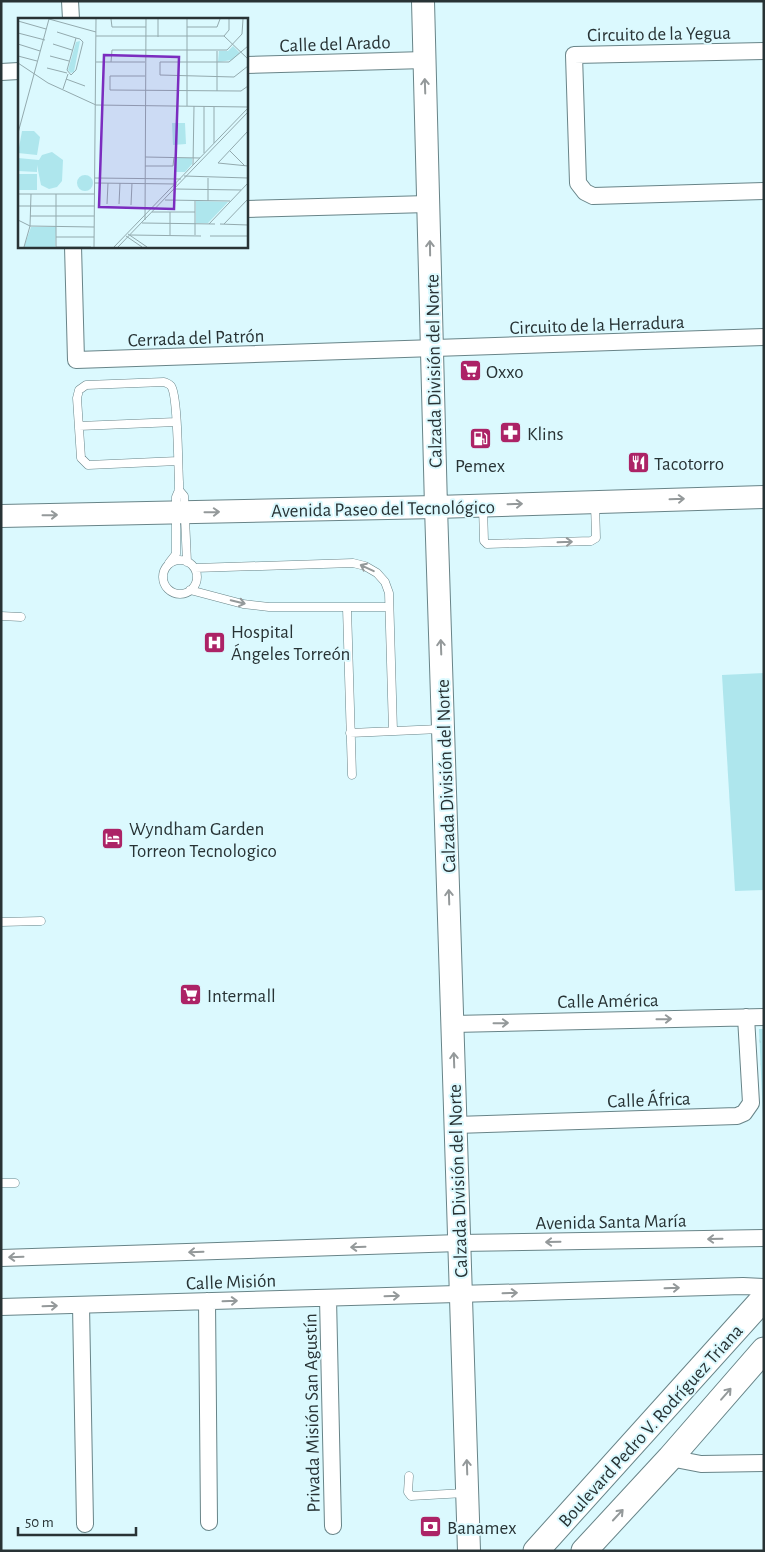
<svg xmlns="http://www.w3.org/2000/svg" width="765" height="1552" font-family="'Alegreya Sans',sans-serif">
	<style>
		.forest { fill: url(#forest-crowns) }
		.garden { fill: #aee6ed }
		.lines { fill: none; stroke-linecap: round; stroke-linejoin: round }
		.service-casing { stroke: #688488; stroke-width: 9 }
		.minor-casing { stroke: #688488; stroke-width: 18 }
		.secondary-casing { stroke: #688488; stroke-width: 24 }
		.primary-casing { stroke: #688488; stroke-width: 27 }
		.service { stroke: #fff; stroke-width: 8 }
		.minor { stroke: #fff; stroke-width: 16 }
		.secondary { stroke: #fff; stroke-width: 22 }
		.primary { stroke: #fff; stroke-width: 25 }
		.oneway { stroke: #94999a }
		.labels { text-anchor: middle; stroke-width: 4; stroke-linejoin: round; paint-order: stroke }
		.street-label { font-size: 19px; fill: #283335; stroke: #dbf9fe }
		.poi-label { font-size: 19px; fill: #283335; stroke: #dbf9fe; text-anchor: start }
		.inset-road { fill: none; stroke: #93aaae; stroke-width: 1 }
		.view { fill: #7b2cbf; fill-opacity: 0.15; stroke: #7b2cbf; stroke-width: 2.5 }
		.inset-edge { fill: none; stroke: #283335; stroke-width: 2.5 }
	</style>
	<defs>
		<pattern id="forest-crowns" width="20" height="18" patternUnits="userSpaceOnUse" patternTransform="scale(1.25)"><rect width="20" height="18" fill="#aee6ed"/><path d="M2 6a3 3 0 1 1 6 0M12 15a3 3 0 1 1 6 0" fill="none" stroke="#96c6cc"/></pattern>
	</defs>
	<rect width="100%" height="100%" fill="#dbf9fe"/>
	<path class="forest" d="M759 1029H764V1141Z"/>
	<path class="garden" d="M764 673V890L735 891 722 675Z"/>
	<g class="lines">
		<defs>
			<path id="service" d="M79 426 176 422
				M178 461 88 465 81 458 77 398 79 390 86 385 164 382C165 382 171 385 171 386 178 395 178 466 179 482V490L184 496 187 562
				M483 507 484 541 487 544 591 541 596 538 595 503
				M163 577a17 17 0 1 1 34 0a17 17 0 1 1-34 0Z
				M169 563 176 554V497L179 490
				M195 568 353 563 365 566 377 573 385 582 389 593 393 731
				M190 590 243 604 269 607H389
				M347 608 352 775
				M1 616 21 617
				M350 733 440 729
				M1 922 41 921
				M1 1183H15
				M409 1476 408 1492 411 1496 465 1493"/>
			<path id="minor" d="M70 1 71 19
				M764 51 574 55 578 183 585 192 593 196 764 191
				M246 65 425 60
				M1 72 19 71
				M246 209 428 204
				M73 246 76 360 764 337
				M453 1024 764 1017
				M456 1125 737 1116 744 1113 751 1103 746 1017
				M1 1258 459 1243 764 1238
				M328 1298 333 1526
				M207 1301 209 1522
				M81 1305 85 1524
				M1 1307 743 1286 764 1287
				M670 1458 701 1464 764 1463"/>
			<path id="secondary" d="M423 1 436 507 469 1551
				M1 516 436 507 764 497"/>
			<path id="primary" d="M536 1551 764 1298
				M584 1551 670 1458 764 1350"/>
		</defs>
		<use href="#service" class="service-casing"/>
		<use href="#minor" class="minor-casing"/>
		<use href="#secondary" class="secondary-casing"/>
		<use href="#primary" class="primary-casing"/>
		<use href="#service" class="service"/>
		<use href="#minor" class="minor"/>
		<use href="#secondary" class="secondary"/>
		<use href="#primary" class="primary"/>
	</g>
	<defs><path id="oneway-shaft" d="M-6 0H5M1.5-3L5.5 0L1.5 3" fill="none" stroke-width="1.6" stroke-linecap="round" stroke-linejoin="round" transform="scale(1.25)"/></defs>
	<g class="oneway">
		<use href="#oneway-shaft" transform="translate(425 86) rotate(-92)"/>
		<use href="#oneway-shaft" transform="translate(430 248) rotate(-91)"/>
		<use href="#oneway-shaft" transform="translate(677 499) rotate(-2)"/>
		<use href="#oneway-shaft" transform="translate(515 504) rotate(-2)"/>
		<use href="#oneway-shaft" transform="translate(212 512) rotate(-1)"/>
		<use href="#oneway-shaft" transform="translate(50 515) rotate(-1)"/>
		<use href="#oneway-shaft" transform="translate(565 542) rotate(-2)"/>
		<use href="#oneway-shaft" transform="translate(367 568) rotate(-155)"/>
		<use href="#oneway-shaft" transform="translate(238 602) rotate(13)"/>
		<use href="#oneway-shaft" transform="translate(441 647) rotate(-92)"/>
		<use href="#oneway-shaft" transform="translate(449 897) rotate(-92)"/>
		<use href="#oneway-shaft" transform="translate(664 1019) rotate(-1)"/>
		<use href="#oneway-shaft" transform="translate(501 1023) rotate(-1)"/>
		<use href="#oneway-shaft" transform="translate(454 1060) rotate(-92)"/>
		<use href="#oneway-shaft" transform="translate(715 1239) rotate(179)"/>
		<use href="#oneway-shaft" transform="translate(553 1242) rotate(179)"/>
		<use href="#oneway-shaft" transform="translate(358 1247) rotate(178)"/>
		<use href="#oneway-shaft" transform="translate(196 1252) rotate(178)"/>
		<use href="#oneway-shaft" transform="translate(16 1257) rotate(178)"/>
		<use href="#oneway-shaft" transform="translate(672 1288) rotate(-2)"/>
		<use href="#oneway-shaft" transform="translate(510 1293) rotate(-2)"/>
		<use href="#oneway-shaft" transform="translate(392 1296) rotate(-2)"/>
		<use href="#oneway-shaft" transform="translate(230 1301) rotate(-2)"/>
		<use href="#oneway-shaft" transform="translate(50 1306) rotate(-2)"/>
		<use href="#oneway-shaft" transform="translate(726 1394) rotate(-49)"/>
		<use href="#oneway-shaft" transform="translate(467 1467) rotate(-92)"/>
		<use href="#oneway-shaft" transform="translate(618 1515) rotate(-47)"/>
	</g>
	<defs>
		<symbol id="supermarket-square" viewBox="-11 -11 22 22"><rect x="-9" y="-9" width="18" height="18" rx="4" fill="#ac2366" stroke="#dbf9fe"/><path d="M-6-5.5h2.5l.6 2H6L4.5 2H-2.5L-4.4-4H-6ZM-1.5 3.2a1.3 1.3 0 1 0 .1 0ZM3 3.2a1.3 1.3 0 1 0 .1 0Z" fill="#fff"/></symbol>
		<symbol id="pharmacy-square" viewBox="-11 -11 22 22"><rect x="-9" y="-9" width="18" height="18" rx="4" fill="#ac2366" stroke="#dbf9fe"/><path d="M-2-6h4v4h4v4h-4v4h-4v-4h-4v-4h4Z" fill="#fff"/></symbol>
		<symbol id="fuel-square" viewBox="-11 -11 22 22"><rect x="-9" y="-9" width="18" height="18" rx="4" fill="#ac2366" stroke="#dbf9fe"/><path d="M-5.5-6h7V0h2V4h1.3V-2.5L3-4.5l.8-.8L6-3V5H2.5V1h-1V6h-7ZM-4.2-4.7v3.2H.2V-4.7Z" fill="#fff"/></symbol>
		<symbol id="restaurant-square" viewBox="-11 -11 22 22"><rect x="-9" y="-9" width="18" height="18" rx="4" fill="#ac2366" stroke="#dbf9fe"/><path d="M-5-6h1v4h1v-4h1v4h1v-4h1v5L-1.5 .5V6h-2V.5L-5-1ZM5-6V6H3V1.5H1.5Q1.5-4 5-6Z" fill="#fff"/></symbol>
		<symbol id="hospital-square" viewBox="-11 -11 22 22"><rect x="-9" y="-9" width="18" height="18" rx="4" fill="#ac2366" stroke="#dbf9fe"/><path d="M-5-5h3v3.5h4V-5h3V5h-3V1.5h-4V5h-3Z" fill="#fff"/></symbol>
		<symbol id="hotel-square" viewBox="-11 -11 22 22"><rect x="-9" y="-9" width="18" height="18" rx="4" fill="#ac2366" stroke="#dbf9fe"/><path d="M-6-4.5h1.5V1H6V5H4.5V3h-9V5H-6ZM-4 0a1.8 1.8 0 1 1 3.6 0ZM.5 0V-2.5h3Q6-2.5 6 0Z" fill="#fff"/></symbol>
		<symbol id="bank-square" viewBox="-11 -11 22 22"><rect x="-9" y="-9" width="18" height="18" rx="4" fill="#ac2366" stroke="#dbf9fe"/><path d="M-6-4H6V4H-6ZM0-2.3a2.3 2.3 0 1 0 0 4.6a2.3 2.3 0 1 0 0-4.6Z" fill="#fff"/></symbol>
	</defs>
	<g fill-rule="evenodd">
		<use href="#supermarket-square" x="458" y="358" width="25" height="25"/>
		<use href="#pharmacy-square" x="498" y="420" width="25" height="25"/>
		<use href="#fuel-square" x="468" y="426" width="25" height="25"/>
		<use href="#restaurant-square" x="626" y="450" width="25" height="25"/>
		<use href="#hospital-square" x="202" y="630" width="25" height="25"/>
		<use href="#hotel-square" x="100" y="826" width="25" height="25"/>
		<use href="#supermarket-square" x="178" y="982" width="25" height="25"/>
		<use href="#bank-square" x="418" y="1514" width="25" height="25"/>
	</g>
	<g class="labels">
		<g class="street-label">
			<text transform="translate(659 33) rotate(-1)" y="7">Circuito de la Yegua</text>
			<text transform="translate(335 43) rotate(-2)" y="7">Calle del Arado</text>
			<text transform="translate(597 324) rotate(-2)" y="7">Circuito de la Herradura</text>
			<text transform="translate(196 337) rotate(-2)" y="7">Cerrada del Patrón</text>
			<text transform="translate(433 371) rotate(-91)" y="7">Calzada División del Norte</text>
			<text transform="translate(383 508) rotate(-1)" y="7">Avenida Paseo del Tecnológico</text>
			<text transform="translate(445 776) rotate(-92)" y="7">Calzada División del Norte</text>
			<text transform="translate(608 1000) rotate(-1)" y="7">Calle América</text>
			<text transform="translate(649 1099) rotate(-2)" y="7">Calle África</text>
			<text transform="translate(457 1181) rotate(-92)" y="7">Calzada División del Norte</text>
			<text transform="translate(611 1221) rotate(-1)" y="7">Avenida Santa María</text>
			<text transform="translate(231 1281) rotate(-2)" y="7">Calle Misión</text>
			<text transform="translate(311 1413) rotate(-91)" y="7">Privada Misión San Agustín</text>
			<text transform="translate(650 1425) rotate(-48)" y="7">Boulevard Pedro V. Rodríguez Triana</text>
		</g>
		<g class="poi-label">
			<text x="486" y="378">Oxxo</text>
			<text x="527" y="440">Klins</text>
			<text x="654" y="470">Tacotorro</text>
			<text x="480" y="472" text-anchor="middle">Pemex</text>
			<text x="231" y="638">Hospital<tspan x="231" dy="22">Ángeles Torreón</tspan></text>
			<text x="129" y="835">Wyndham Garden<tspan x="129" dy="22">Torreon Tecnologico</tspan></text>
			<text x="207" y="1002">Intermall</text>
			<text x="447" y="1534">Banamex</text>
		</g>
	</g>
	<g transform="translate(18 18)">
		<rect width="230" height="230" fill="#dbf9fe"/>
		<path d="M62 23 56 54 53 55 50 52 58 24ZM215 28 222 35 214 42 200 44 201 33H210ZM157 140H174V146L167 154H157ZM178 183 210 184 190 205H178ZM13 209H38L37 229H6Z" fill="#aee6ed"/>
		<path d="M154 105H167L168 126 155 127ZM4 113H16L22 119 19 137 0 135ZM34 134 45 142 44 163 39 169 31 171 23 167 19 147V154L0 153V140L21 142 24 137ZM0 156H19V172H0ZM59 165a8 8 0 1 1 16 0a8 8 0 1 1-16 0Z" fill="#aee6ed"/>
		<path class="inset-road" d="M31 1 78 14M93 1 94 9H128M0 3 28 11M169 9H199L202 1M39 14 58 20 62 21 65 24 58 52 53 57 49 52 58 20M0 15 27 22M78 18H206M206 18 230 41M206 18 211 12V1M140 19V1M0 26 22 33M35 26 54 32M230 28 211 44H142V57L216 59 230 48M0 38 19 43M32 38 51 43M78 44H127M93 44 94 32H209L224 16 225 1M0 45 30 65 78 87 230 89M29 50 49 55M127 58H92V72L223 73 230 68M48 61 67 68M45 71 50 56M199 73V33M169 88V1M186 88V135M196 89V125M230 113 200 145 230 148M0 115 31 1M212 133 227 148M127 139 182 140M175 147 176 88M127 148H155L156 139M166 158 230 160M77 160 163 161M190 160V183M77 165 159 166M157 171 223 172M0 176H77M147 182 212 183M89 186 90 165M101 186 102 165M113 187 114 165M0 188H77M134 194H177M152 194V217M12 198H76M0 202 12 208 76 209M127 202 128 1M124 205 197 206M191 206 230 165M202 206 230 207M206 206 230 181M110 216 129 229M112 217 183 218M177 217V183M108 218 124 229M192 218H230M38 219H76M6 229 12 208 13 176M38 229V176M38 229H73M76 229 78 1M96 229 230 90M100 229 230 94"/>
		<path class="view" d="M86 37 161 39 156 191 81 189Z"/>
		<rect width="230" height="230" class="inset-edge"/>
	</g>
	<rect width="765" height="1552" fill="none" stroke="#283335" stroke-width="5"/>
	<path d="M18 1527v8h118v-8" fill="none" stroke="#283335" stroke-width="2.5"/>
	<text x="25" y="1527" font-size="15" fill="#283335" stroke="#dbf9fe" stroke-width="4" paint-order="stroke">50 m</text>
</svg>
